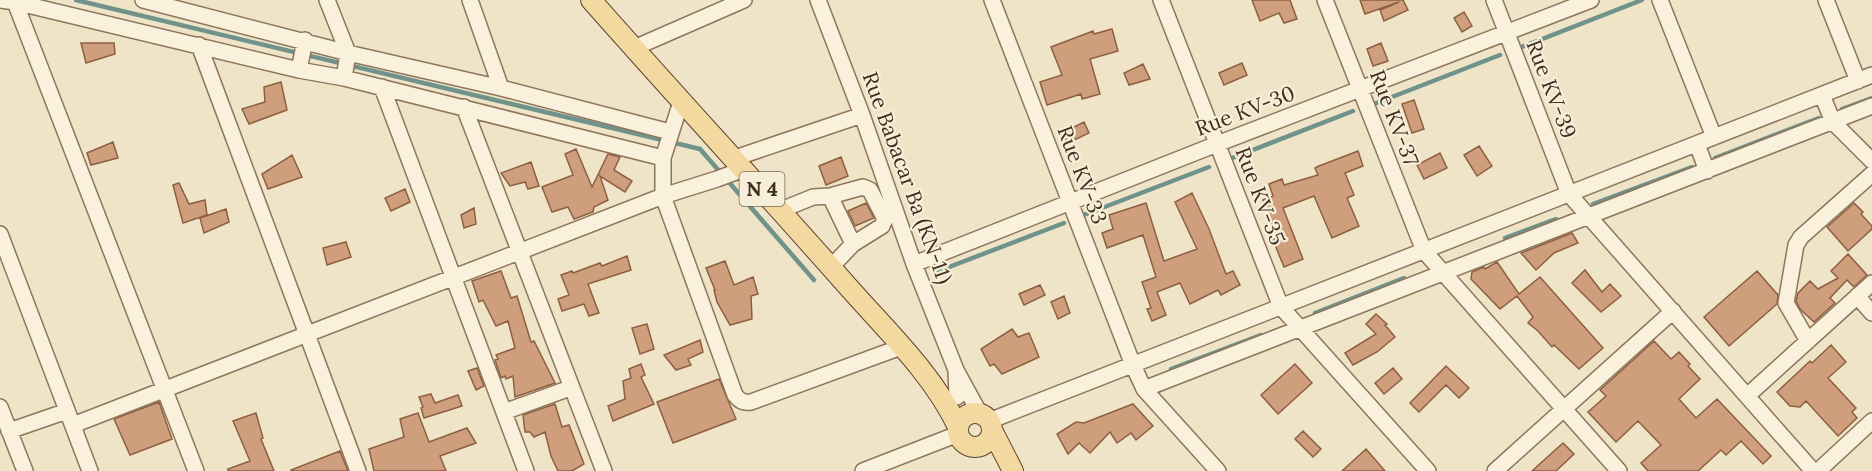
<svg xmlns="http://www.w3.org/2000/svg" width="1872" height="471" font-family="Lora,serif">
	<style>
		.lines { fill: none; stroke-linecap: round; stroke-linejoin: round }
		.stream { stroke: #6f938a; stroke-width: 4.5 }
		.building { fill: #cf9f7d; stroke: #8d5f41; stroke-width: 1.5 }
		.minor-casing { stroke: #8d765c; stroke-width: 18 }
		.major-casing { stroke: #5b4430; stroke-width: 22 }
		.minor { stroke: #faf1dc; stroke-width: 15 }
		.major { stroke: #f3d9a0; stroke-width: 20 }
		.labels { text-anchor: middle; stroke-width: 4.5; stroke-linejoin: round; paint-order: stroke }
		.shield { fill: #f7eed8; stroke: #756857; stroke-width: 1.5 }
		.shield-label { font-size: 20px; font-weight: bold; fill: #3d2e20 }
		.street-label { font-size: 21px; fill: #3d2e20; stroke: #f7eed8 }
	</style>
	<rect width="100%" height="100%" fill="#f0e4c8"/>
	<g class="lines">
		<path class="stream" d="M76 0 700 149 814 280
			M1519 48 1642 0
			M1374 104 1500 55
			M1842 109 1872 98
			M1715 158 1819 118
			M1227 160 1353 111
			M1593 204 1692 167
			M1081 216 1209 167
			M1505 238 1556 219
			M936 272 1064 223
			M1315 313 1404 278
			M1171 369 1261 335"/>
	</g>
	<path class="building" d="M1252 0H1290L1297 19 1284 23 1279 13 1260 21Z
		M1360 0H1403L1408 10 1384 21 1380 10 1399 2 1365 14Z
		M1464 12 1472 26 1462 32 1454 18Z
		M1112 29 1118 51 1090 59 1100 94 1082 99 1081 94 1047 105 1040 82 1062 75 1051 47 1093 31 1094 34Z
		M81 43H114L115 54 86 63Z
		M1381 43 1388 61 1373 66 1367 49Z
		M1242 63 1247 75 1224 85 1219 73Z
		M1143 64 1150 79 1129 85 1124 73Z
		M281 82 287 110 249 124 242 109 265 102 264 87Z
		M1414 100 1424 129 1412 133 1402 104Z
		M1084 122 1089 133 1068 143 1062 133Z
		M113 142 118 158 91 165 87 153Z
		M1479 146 1492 166 1477 176 1464 155Z
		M576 149 592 187 608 154 620 157 614 170 632 181 625 192 600 176 608 200 594 207 593 212 574 219 568 207 552 212 542 187 573 175 565 154Z
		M1358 151 1363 166 1345 173 1354 195 1347 198 1359 226 1332 238 1314 196 1283 208 1303 259 1284 267 1273 240 1278 238 1263 200 1273 196 1269 184 1282 179 1284 185 1318 175 1315 168 1319 166Z
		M1440 153 1447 168 1424 179 1417 165Z
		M292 155 302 177 268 189 262 174Z
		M841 157 848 176 826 185 819 166Z
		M531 162 539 186 528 189 525 182 510 186 501 173Z
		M179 183 189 204 205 200 207 215 183 223 173 185Z
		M405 189 410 202 391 211 385 198Z
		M1192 193 1209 229 1226 274 1233 271 1240 285 1221 295 1218 290 1190 304 1180 283 1157 292 1166 315 1152 321 1147 309 1151 308 1142 282 1156 277 1143 235 1107 248 1102 233 1113 229 1109 215 1146 203 1164 261 1197 249 1175 202Z
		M866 203 874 218 855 226 848 211Z
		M1854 203 1863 212 1861 214 1872 226V229L1848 251 1827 227Z
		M474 208 476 224 464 228 461 215Z
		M226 209 229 222 204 233 200 218Z
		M1572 233 1578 243 1554 253 1536 270 1521 253Z
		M346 242 351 257 327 265 323 248Z
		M1848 254 1867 275 1854 287 1847 280 1830 298 1835 303 1814 322 1800 309 1796 301 1798 293 1810 281 1818 289 1838 278 1831 271Z
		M627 256 631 270 588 284 599 313 589 316 584 304 562 311 558 299 569 295 561 275 572 271 573 273 600 263 602 266Z
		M725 261 734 285 753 277 758 294 751 296 752 319 730 325 717 302 714 290H715L706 268Z
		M1497 262 1519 294 1540 277 1603 348 1579 369 1554 345 1552 347 1538 331 1528 323 1533 317 1517 296 1500 309 1471 279 1472 272 1484 267 1485 269Z
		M1585 270 1602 292 1610 284 1621 296 1601 312 1572 283Z
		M501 271 511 298 517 296 531 342 534 341 555 383 515 397 513 376 506 379 505 376 501 378 495 360 498 359 496 355 515 348 508 321 496 326 483 300 479 302 472 281Z
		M1757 271 1778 295 1777 304 1729 346 1704 317Z
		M1040 285 1045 295 1024 305 1019 294Z
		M1064 296 1070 313 1058 319 1051 302Z
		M1376 314 1387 324 1385 325 1395 337 1377 352 1353 365 1345 353 1376 334 1366 324Z
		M647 324 654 349 640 354 632 328Z
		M1012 329 1018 337 1029 333 1039 357 1002 374 994 364 990 366 981 349Z
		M700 340 703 352 688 359 691 365 676 370 664 355Z
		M1654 341 1671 359 1679 352 1690 364 1688 366 1700 379 1679 399 1696 418 1717 399 1771 456 1763 464 1741 441 1726 455 1721 450 1698 471H1648L1641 463 1661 445 1638 421 1616 442 1588 412 1606 396 1600 390Z
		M1831 345 1846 362 1828 378 1856 408 1852 412 1857 418 1838 436 1806 401 1800 407 1790 406 1777 392 1810 361 1812 363Z
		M641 364 645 375 641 377 654 404 613 421 608 406 625 399 623 381 631 378 629 369Z
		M1295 364 1312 383 1278 414 1261 395Z
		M1446 366 1469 388 1459 398 1446 385 1419 412 1410 403Z
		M477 368 484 386 476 390 468 371Z
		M1393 368 1402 379 1384 394 1375 383Z
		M719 379 736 419 673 443 657 402Z
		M431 394 435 403 458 395 462 406 424 418 421 408 423 407 419 397Z
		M159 402 172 439 130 455 114 419Z
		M555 404 562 427 569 425 584 464 572 471H558L551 456 545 432 534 437 530 432H525L523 415Z
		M1133 404 1153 426 1136 440 1131 433 1117 443 1110 432 1090 453 1079 443 1068 454 1057 434 1076 422 1084 423Z
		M256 413 263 438 261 439 274 471H228V469L250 461 233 421Z
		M418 413 429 442 467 428 476 443 440 456 446 471H374L369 449 404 437 400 419Z
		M1303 431 1321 449 1313 457 1295 439Z
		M1563 443 1574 454 1556 471H1532Z
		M1366 449 1385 471H1342Z
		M340 451 348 471H291V470Z"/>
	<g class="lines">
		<defs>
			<path id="minor" d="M0 0 15 2 299 70 344 78 663 158
				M143 0 348 53 501 88 670 132
				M327 0 348 53 344 78
				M470 0 501 88
				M818 0 862 115 914 264 956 370 980 414
				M992 0 1133 365 1144 389 1218 471
				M1161 0 1281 307 1428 471
				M1325 0 1424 251 1619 471
				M1494 0 1569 194 1813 471
				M1660 0 1714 137
				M1826 0 1858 81
				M15 2 196 471
				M199 45 358 471
				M634 48 744 0
				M299 70 305 40
				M382 87 526 471
				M1822 95 1833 122 1872 161
				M681 102 663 158V196L735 395C740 401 743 403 751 402L901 347
				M464 107 604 471
				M1697 144 1707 171
				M735 158 862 115
				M830 196 853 244
				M781 210 813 197 830 196 863 187 870 190 885 219 882 226 853 244 831 267
				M0 234 90 471
				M914 264 1217 144 1591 0
				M1857 296 1872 313
				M1808 341 1786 303 1796 245 1801 237 1872 174
				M956 370 957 397
				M1144 389 1872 106
				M1747 396 1872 283
				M0 407 25 471
				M504 412 570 388
				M989 421 1872 75
				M73 425 663 196 717 179 744 169
				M9 431 67 411
				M863 471 958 434
				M1495 471 1673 311
				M1818 471 1872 421"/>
			<path id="major" d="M591 0C674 94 760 187 843 281 883 327 932 372 958 427
				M958 430a17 17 0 1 1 34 0a17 17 0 1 1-34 0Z
				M992 430 1013 471"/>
		</defs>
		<use href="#minor" class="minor-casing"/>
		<use href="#major" class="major-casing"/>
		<use href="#minor" class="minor"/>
		<use href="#major" class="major"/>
	</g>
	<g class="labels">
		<rect class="shield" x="739.5" y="172" width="45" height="34" rx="4.5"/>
		<g class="shield-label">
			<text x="762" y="196">N 4</text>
		</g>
		<g class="street-label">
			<text transform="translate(1551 89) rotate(69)" y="7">Rue KV-39</text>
			<text transform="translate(1245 111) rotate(-21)" y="7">Rue KV-30</text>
			<text transform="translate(1394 118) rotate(69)" y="7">Rue KV-37</text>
			<text transform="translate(1082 175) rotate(69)" y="7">Rue KV-33</text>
			<text transform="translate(907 178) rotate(70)" y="7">Rue Babacar Ba (KN-11)</text>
			<text transform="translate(1260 196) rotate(69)" y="7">Rue KV-35</text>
		</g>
	</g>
</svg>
